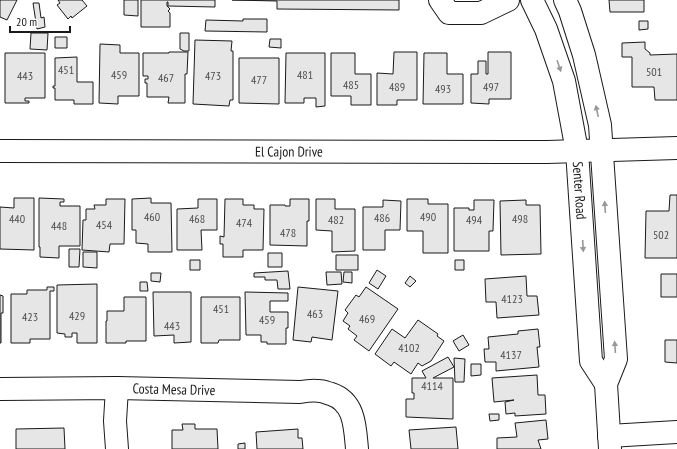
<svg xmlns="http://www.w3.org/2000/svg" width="677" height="449" font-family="'PT Sans Narrow',sans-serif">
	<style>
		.building { fill: #e6e6e6; stroke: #1a1a1a }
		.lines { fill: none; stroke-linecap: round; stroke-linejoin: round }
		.minor-casing { stroke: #1a1a1a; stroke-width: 24 }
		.major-casing { stroke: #1a1a1a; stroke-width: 24 }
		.minor { stroke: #fff; stroke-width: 22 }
		.major { stroke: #fff; stroke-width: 22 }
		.oneway { fill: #989898 }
		.labels { text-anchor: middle; stroke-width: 3; stroke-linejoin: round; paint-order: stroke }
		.number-label { font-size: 12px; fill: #4d4d4d }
		.street-label { font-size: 14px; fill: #1a1a1a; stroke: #fff }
	</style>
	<rect width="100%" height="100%" fill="#fff"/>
	<path class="building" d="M0 0H17L7 20 0 17Z
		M58 0H82L87 6 72 18 71 16 68 19 57 5 60 3Z
		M124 0H138V16L124 15Z
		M141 0H215V7L168 6V2H167V6L170 9 168 11 170 13V27H141Z
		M232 0H399V10L277 9V1Z
		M609 0H644V12H610Z
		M33 3H39L41 18 44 17 45 27 37 29Z
		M243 19H267V32L205 31 206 20 243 21Z
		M639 21H648V29L639 30Z
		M31 33H48L47 50 30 49Z
		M180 33H189V51H184L180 49Z
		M55 37H67V48H55Z
		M270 39H281V48L269 47Z
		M195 40 232 41 231 51H233V100H230L229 106 193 104Z
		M645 42V49L650 53V55L677 54V100H655L654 87H632V57H622V43Z
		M100 44 120 45V53H139V96H118V104L99 103Z
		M169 52H188L187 74H185V103H168L169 97H147V83H145V79H148V76H143V53H169Z
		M394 52H417V100H397V105H377V73L393 74Z
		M488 52H511V99H489V104L471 103V74H478V61H486V74H488Z
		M5 53H45V98H25V101H29V103H5Z
		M286 53H325V106L316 107V98H304V103H285Z
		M331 53H355V74H371V105H351V96H331Z
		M424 53H447V74H463V104H423Z
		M77 57V82H93V104H74V100H55V88H53V86H55V58Z
		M239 58H279V104L239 103Z
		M670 195H677V258H645L646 211H669Z
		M14 198H34V250L0 249V207L14 208Z
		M39 198 64 199V202H60V206H80V246H59V258L40 257V247H39Z
		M151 198V203H171L172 252H148V244L136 243V230H132V199Z
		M106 199H125L124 244H110L109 252 82 250 83 220H86V209H95L94 205H106Z
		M198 199H217V230H201L202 250H177V209L198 208Z
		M225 199H243V205H254V209H264L263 250H243V257H223V244H220V236L224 237Z
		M290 199H309V221H307V246L270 245V205H285V206H290Z
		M316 199H335V209H355V251L332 252V231L316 230Z
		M407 199H428V204H448V253H423V231H407Z
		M383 200 401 201 400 230H385V250H363V207H383Z
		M474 200H494L493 231H489V251H454V208H469V210H474Z
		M526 200V205H540L541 254 501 255 500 201Z
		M69 249H80L79 267H69Z
		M83 252H97V268L83 267Z
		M268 253H282V267H268Z
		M336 255H358V270H336Z
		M190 260H200V270H190Z
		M455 260H464V270H455Z
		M377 270 386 276 378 289 369 283Z
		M288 271 290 289H278L277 280H265V277H254V273Z
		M326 272H341L342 284 327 285Z
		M344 272H352V283L343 282Z
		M151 273H161L160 282 151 281Z
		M661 274H677V297H661Z
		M410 276 416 281 410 287 405 283Z
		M526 276 527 296H537L539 315 497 318 496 302H486L485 279Z
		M140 282H147L148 291H140Z
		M97 284V343H77V333H72V337H65V334L57 333V285Z
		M47 287H54V291H50V339H30V343H11V294H27V290H47Z
		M298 287 338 291 332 340 312 337 311 342 293 340Z
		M366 287 398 309 369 351 354 340 357 336 348 329 350 326 343 321 348 313 345 310 356 295 359 297Z
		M153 292H191V342L174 343V335L154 336Z
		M245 292 288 293V301H270V312H288V328H286V344H267V342H261V335H246Z
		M0 295 3 296V313H1V343H0Z
		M124 297H146V341H126V343H106V321H107V311H124Z
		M201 297H240V340H219L218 343H201Z
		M418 320 438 334 437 336 444 341 431 361 422 366 418 363 411 374 394 362 391 366 375 354 392 329 405 338Z
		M538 329 540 347H537L539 367 496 371V362H485L484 349H489L488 337 518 334V331Z
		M463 335 469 345 459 351 453 341Z
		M665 340H677V363L665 362Z
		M448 357 454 367 433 378H453V419L406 417V399H414V393H412V378H426L422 371Z
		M454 358 465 359 464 382H455Z
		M471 364H481V375L471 376Z
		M537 375 538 395H545L546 414 515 416V413L506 414 505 402 514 400 494 402 492 378Z
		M489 414H499V420L490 421Z
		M546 420 548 439 538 440 541 449H497V438L517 437 515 423Z
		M182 424H195V429H217L218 449H172V430H183Z
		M456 427 458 449H411L409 430Z
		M64 428 65 449H16V429Z
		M298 429V438H302L303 449H257L256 432Z
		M245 443V449H238V444Z"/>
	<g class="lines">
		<defs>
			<g id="minor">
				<path d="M440 0 449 13H481L508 0"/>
				<path id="s1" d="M0 151 547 152 677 148"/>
				<path d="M117 388 115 421 117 449"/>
				<path id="s2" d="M0 389 117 388 300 392C306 391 313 390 319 391 323 391 327 393 331 394 355 402 355 427 357 449"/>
				<path d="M609 436 677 432"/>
			</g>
			<g id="major">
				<path id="s3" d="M532 0 546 29 564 81 577 151 591 361 606 384"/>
				<path d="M565 0 570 11 584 55 600 125 616 359 606 384 610 449"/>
			</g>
		</defs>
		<use href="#minor" class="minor-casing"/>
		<use href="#major" class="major-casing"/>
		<use href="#minor" class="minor"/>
		<use href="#major" class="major"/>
	</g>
	<defs><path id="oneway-solid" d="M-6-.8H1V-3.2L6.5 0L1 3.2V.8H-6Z"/></defs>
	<g class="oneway">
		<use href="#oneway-solid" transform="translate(559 66) rotate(71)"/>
		<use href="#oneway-solid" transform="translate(597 111) rotate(-102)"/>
		<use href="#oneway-solid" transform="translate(605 207) rotate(-94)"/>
		<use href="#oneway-solid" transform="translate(583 246) rotate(87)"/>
		<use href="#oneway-solid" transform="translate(615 347) rotate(-94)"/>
	</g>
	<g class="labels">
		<g class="number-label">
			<text x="66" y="74">451</text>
			<text x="654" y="76">501</text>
			<text x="119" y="79">459</text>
			<text x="305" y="79">481</text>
			<text x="25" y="80">443</text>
			<text x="213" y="80">473</text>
			<text x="166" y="82">467</text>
			<text x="259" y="84">477</text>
			<text x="351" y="89">485</text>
			<text x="397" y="91">489</text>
			<text x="491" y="91">497</text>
			<text x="443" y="93">493</text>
			<text x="152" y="221">460</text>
			<text x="428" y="221">490</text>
			<text x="382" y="222">486</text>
			<text x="17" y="223">440</text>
			<text x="197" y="223">468</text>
			<text x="520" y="223">498</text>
			<text x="336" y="224">482</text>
			<text x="474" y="224">494</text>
			<text x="244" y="227">474</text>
			<text x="104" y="229">454</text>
			<text x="59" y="230">448</text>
			<text x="288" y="237">478</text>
			<text x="661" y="239">502</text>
			<text x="512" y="303">4123</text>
			<text x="221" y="313">451</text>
			<text x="315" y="318">463</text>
			<text x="77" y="320">429</text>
			<text x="30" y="321">423</text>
			<text x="367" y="323">469</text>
			<text x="267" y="324">459</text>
			<text x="172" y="330">443</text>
			<text x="409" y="352">4102</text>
			<text x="511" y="359">4137</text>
			<text x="432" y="390">4114</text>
		</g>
		<g class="street-label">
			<text dy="5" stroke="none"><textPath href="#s1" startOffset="289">El Cajon Drive</textPath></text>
			<text dy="5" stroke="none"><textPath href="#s3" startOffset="198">Senter Road</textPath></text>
			<text dy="5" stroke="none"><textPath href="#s2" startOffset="174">Costa Mesa Drive</textPath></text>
		</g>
	</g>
	<path d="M10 26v6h60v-6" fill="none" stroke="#1a1a1a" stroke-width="2"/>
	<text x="16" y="26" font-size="12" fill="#1a1a1a" stroke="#ffffff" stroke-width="3" paint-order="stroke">20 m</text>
</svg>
